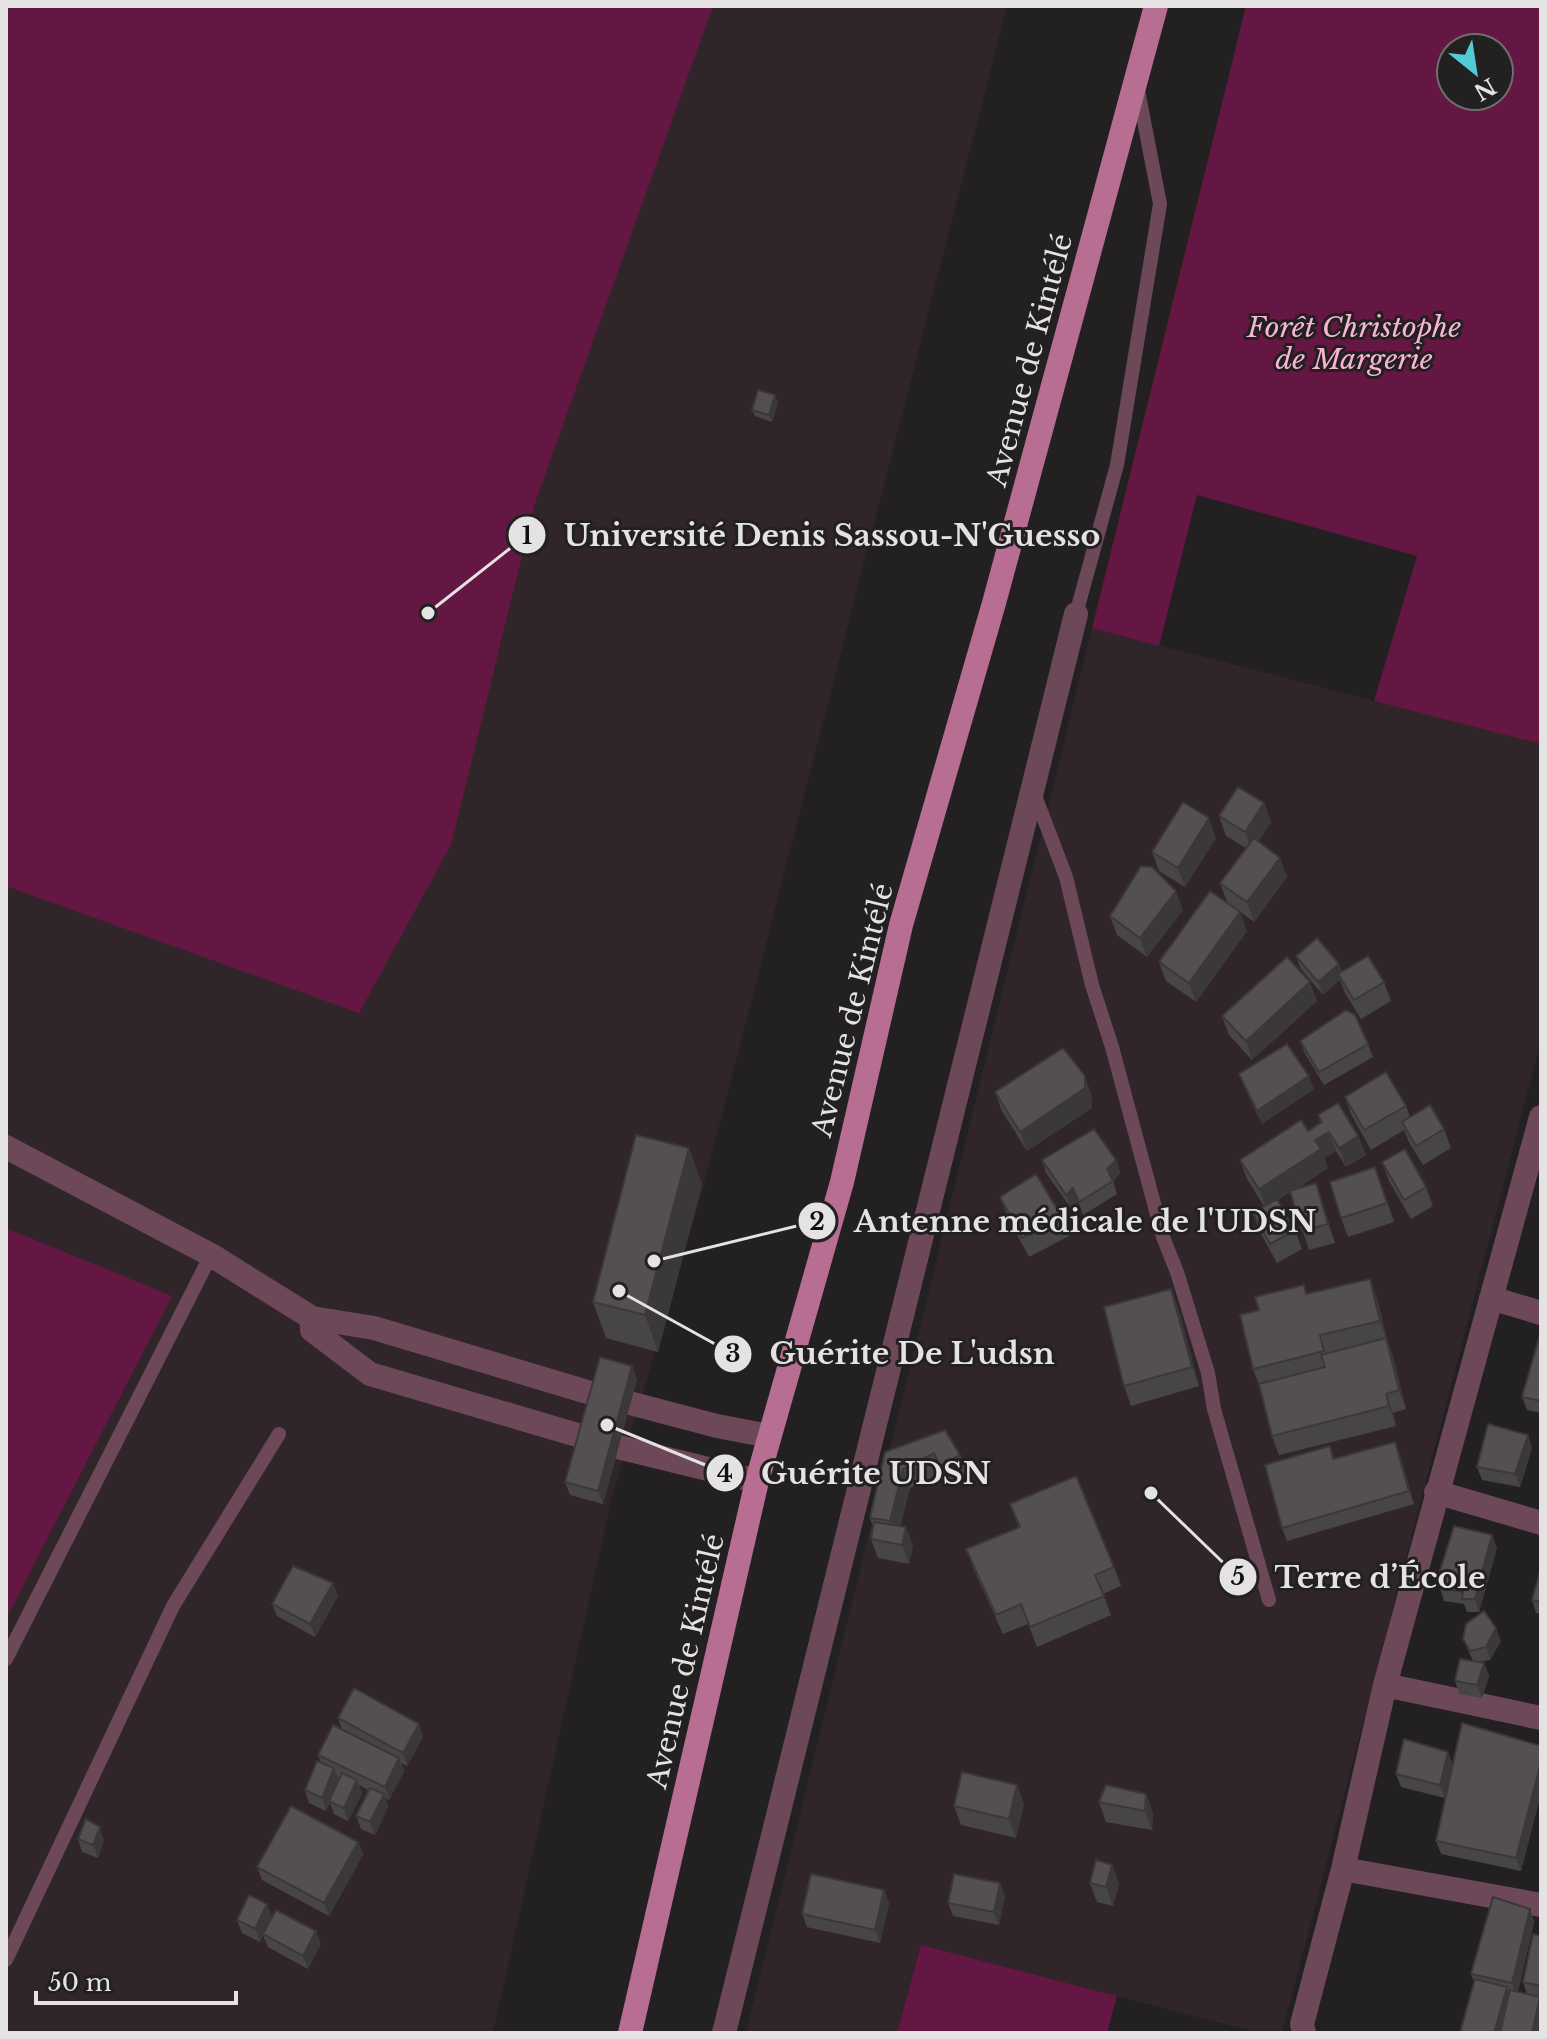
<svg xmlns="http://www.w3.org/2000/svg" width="1547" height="2039" font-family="'Libre Baskerville',serif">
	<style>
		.built { fill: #30262a }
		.green { fill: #631742; fill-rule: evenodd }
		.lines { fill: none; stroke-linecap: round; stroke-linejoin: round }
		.service { stroke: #6c4859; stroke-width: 14 }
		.minor { stroke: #6c4859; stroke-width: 24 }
		.primary { stroke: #b76e92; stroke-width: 24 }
		.wall { fill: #484547 }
		.shaded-wall { fill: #3b3839 }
		.building { fill: #545052; stroke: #3b3839; stroke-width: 2 }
		.labels { text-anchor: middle; stroke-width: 6; stroke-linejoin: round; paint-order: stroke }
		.park-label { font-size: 28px; font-style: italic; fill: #f9b3d3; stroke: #232021 }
		.street-label { font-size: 28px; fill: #e4e2e3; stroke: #232021 }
		.leader { fill: none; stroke: #e4e2e3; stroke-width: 3 }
		.callout-dot { fill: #e4e2e3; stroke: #232021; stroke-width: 3 }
		.mark-label { font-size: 24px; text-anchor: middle; font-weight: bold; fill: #111 }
		.callout-label { font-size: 30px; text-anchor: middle; font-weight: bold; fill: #e4e2e3; stroke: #232021; stroke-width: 6; stroke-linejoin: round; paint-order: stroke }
	</style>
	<rect width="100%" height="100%" fill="#232021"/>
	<path class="built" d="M6 6H1007L703 1189 612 1497 493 2033H6Z
		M1092 628 1541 744V1041L1282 2033H1259L921 1945 897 2033H746Z"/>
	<path class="green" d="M6 6H713L535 503 451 845 359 1013 6 886Z
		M1246 6H1541V744L1374 701 1417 556 1197 495 1159 646 1092 628ZM1451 48H1499V96H1451Z
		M6 1228 172 1296 6 1619Z
		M921 1945 1117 1996 1107 2033H897Z"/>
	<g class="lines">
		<path class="service" d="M1076 614 1117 465 1160 204 1138 90
			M1034 793 1066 877 1092 985 1112 1047 1163 1237 1177 1272 1208 1373 1214 1409 1269 1600
			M6 1659 211 1255
			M6 1960 173 1606 279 1434"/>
		<path class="minor" d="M6 1147 211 1255 312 1318 374 1328 584 1391 717 1426 769 1436
			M1491 1298 1541 1313
			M312 1318V1330L370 1374 618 1447 757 1481
			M1436 1492 1541 1523
			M1385 1685 1541 1718
			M1343 1869 1541 1905
			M724 2033 1076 614
			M1304 2033 1302 2024 1343 1869 1385 1685 1541 1117"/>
		<path class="primary" d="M630 2033 757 1481 842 1182 901 925 994 603 1156 6"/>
	</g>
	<path class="wall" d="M778 402 772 422 755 416 752 410Z
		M1264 803 1271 822 1259 841 1287 877 1254 922 1227 902 1220 883 1246 848 1226 836 1219 816Z
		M1216 838 1185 887 1159 871 1152 852Z
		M1183 910 1147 957 1117 935 1110 916Z
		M1247 931 1196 1002 1166 981 1159 962Z
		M1296 956 1339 964 1342 971 1384 982 1391 1001 1361 1019 1345 993 1340 980 1323 995 1301 969Z
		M1317 1001 1252 1060 1229 1035 1222 1016Z
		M1300 1041 1368 1044 1373 1057 1324 1085 1305 1054Z
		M1239 1074 1314 1089 1262 1124 1244 1087Z
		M995 1092 1092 1096V1108L1027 1151 1002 1111Z
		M1345 1097 1406 1106 1410 1117 1444 1129 1451 1148 1423 1165 1409 1142 1404 1130 1371 1150 1352 1116Z
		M1318 1115 1358 1136 1366 1155 1346 1167 1336 1151 1324 1158 1328 1168 1295 1190 1316 1183 1335 1243 1309 1250 1290 1192 1278 1200 1295 1230 1302 1249 1277 1263 1260 1232 1253 1213 1264 1206 1247 1179 1240 1160 1308 1131 1320 1123Z
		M689 1148 702 1184 658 1352 606 1338 593 1302Z
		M1042 1160H1116L1120 1173 1113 1181 1117 1194 1083 1215 1078 1201 1071 1208 1046 1173Z
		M1382 1162 1426 1187 1433 1206 1411 1219 1389 1181Z
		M1382 1186 1394 1222 1348 1237 1341 1218Z
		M1000 1197 1062 1217 1069 1236 1029 1257 1007 1216Z
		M1304 1285 1307 1294 1377 1298 1387 1339 1393 1357 1406 1409 1393 1413 1396 1426 1279 1455 1272 1436 1260 1388 1253 1369 1259 1310Z
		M1171 1289 1178 1308 1199 1386 1131 1406 1124 1386Z
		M1541 1331V1413L1527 1410 1522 1397Z
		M632 1366 637 1379 603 1504 570 1495 565 1482Z
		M945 1430 960 1455 967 1474 947 1485 941 1473 910 1488 900 1526 913 1546 909 1564 878 1558 871 1539 873 1527 870 1518 885 1452Z
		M1330 1446 1335 1459 1400 1455 1414 1504 1287 1541 1282 1528Z
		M1532 1448 1520 1487 1482 1480 1477 1467Z
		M1010 1504 1114 1567 1121 1586 1103 1594 1111 1615 1037 1647 1028 1624 1003 1634 973 1568 966 1549 1019 1528Z
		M1497 1548 1479 1612H1467L1464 1604 1444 1601 1440 1588Z
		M1541 1575V1614L1536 1613 1532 1600Z
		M333 1583 338 1596 315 1637 277 1616 272 1604Z
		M1463 1639 1501 1641 1490 1660 1480 1662 1484 1663 1489 1676 1482 1698 1459 1694 1455 1681 1473 1661Z
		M338 1718 419 1724 423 1737 407 1766 401 1763 404 1771 389 1800 385 1798 388 1807 375 1835 361 1829 356 1816 368 1790 359 1785 362 1793 348 1821 334 1814 330 1803 326 1811 309 1803 305 1790 321 1763 318 1755 342 1729Z
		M1541 1746V1793L1521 1871 1441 1854 1436 1841 1445 1798 1401 1787 1396 1774 1453 1765Z
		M1146 1794 1153 1813 1152 1830 1106 1822 1099 1802Z
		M1024 1804 1016 1838 961 1825 954 1806Z
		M78 1839 104 1840 98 1858 82 1852Z
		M358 1842 363 1855 329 1916 262 1880 257 1867Z
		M1112 1865 1119 1884 1113 1906 1097 1902 1090 1883Z
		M884 1890 889 1903 880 1943 807 1927 802 1914Z
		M1005 1896 999 1925 953 1916 948 1903Z
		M267 1904 272 1917 321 1944 308 1969 268 1947 263 1935 260 1942 242 1933 237 1920Z
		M1530 1909 1534 1922 1518 1992 1527 1994 1523 1982 1541 1936V2028L1540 2033H1460L1474 1982 1471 1974Z"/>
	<path class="shaded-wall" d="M775 395 778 402 772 422 769 415Z
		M1264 803 1271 822 1252 852 1245 832Z
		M1209 818 1216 838 1185 887 1178 868Z
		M1280 858 1287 877 1254 922 1247 902Z
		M1176 891 1183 910 1147 957 1140 938Z
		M1240 912 1247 931 1196 1002 1189 983Z
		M1339 964 1344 977 1338 974 1340 980 1323 995 1318 982Z
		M1310 982 1317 1001 1252 1060 1246 1041Z
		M1085 1076 1092 1096V1108L1027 1151 1020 1132Z
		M1309 1076 1314 1089 1262 1124 1257 1111Z
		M1329 1132 1336 1151 1324 1158 1328 1168 1266 1208 1259 1189 1315 1140Z
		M1358 1136 1366 1155 1346 1167 1339 1148Z
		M689 1148 702 1184 658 1352 645 1315Z
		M1116 1160 1120 1173 1112 1182 1107 1169Z
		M1316 1183 1323 1203 1335 1243 1328 1224Z
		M1073 1188 1078 1201 1071 1208 1066 1195Z
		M1370 1279 1377 1298 1387 1339 1393 1357 1406 1409 1399 1390 1386 1339 1380 1321Z
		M1171 1289 1178 1308 1199 1386 1192 1367Z
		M632 1366 637 1379 603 1504 598 1491Z
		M1386 1394 1393 1413 1396 1426 1389 1406Z
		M1528 1435 1532 1448 1520 1487 1515 1474Z
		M1395 1442 1400 1455 1414 1504 1409 1491Z
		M903 1469 910 1488 897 1540 890 1521Z
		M906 1527 913 1546 909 1564 902 1545Z
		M1492 1535 1497 1548 1479 1612 1475 1599Z
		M333 1583 338 1596 315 1637 310 1624Z
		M1496 1628 1501 1641 1490 1660 1486 1647Z
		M1484 1663 1489 1676 1482 1698 1477 1685Z
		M419 1724 423 1737 407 1766 403 1753Z
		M1448 1752 1453 1765 1445 1798 1440 1785Z
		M399 1758 404 1771 389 1800 385 1787Z
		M1541 1762V1793L1521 1871 1516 1858Z
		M334 1768 339 1781 326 1811 322 1798Z
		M357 1780 362 1793 348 1821 344 1808Z
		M1017 1785 1024 1804 1016 1838 1009 1819Z
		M384 1794 388 1807 375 1835 370 1822Z
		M1146 1794 1153 1813 1152 1830 1145 1811Z
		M100 1827 104 1840 98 1858 93 1845Z
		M358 1842 363 1855 329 1916 324 1903Z
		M1112 1865 1119 1884 1113 1906 1106 1887Z
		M1000 1883 1005 1896 999 1925 994 1912Z
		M884 1890 889 1903 880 1943 875 1930Z
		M267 1904 272 1917 260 1942 255 1929Z
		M1530 1909 1534 1922 1517 1996 1512 1983Z
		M316 1931 321 1944 308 1969 303 1956Z
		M1507 1987 1511 2000 1502 2033H1494Z
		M1540 1997 1541 2028 1540 2033H1532Z"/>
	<path class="building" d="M758 390 775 395 769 415 752 410Z
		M1238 787 1264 803 1245 832 1219 816Z
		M1183 802 1209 818 1178 868 1152 852Z
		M1254 838 1280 858 1247 902 1220 883Z
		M1141 866 1152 867 1176 891 1140 938 1110 916Z
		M1210 891 1240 912 1189 983 1159 962Z
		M1317 938 1339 964 1318 982 1296 956Z
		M1368 956 1384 982 1354 1000 1338 974Z
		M1287 957 1310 982 1246 1041 1222 1016Z
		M1346 1010 1355 1015 1368 1044 1319 1072 1300 1041Z
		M1287 1044 1309 1076 1257 1111 1239 1074Z
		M1063 1048 1085 1076V1088L1020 1132 995 1092Z
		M1386 1072 1406 1106 1364 1130 1345 1097Z
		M1338 1103 1358 1136 1339 1148 1329 1132 1315 1140 1321 1149 1259 1189 1240 1160 1301 1120 1308 1131 1322 1122 1318 1115Z
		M1430 1105 1444 1129 1416 1146 1402 1122Z
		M1094 1129 1116 1160 1107 1169 1113 1181 1079 1202 1073 1188 1066 1195 1042 1160Z
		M636 1135 689 1148 645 1315 593 1302Z
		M1405 1149 1426 1187 1404 1200 1382 1162Z
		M1375 1167 1387 1203 1341 1218 1330 1182Z
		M1036 1174 1062 1217 1022 1238 1000 1197Z
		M1316 1183 1328 1224 1302 1231 1290 1191Z
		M1277 1199 1295 1230 1270 1244 1253 1213Z
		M1370 1279 1380 1321 1320 1335 1324 1351 1253 1369 1240 1315 1259 1310 1255 1297 1304 1285 1306 1294Z
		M1171 1289 1192 1367 1124 1386 1104 1307Z
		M1541 1331V1401L1522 1397Z
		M1386 1338 1399 1390 1386 1394 1389 1406 1272 1436 1259 1384 1325 1367 1321 1355Z
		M600 1357 632 1366 598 1491 565 1482Z
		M1488 1424 1528 1435 1515 1474 1477 1467Z
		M945 1430 960 1455 940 1466 934 1453 903 1469 890 1521 870 1518 885 1452Z
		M1395 1442 1409 1491 1282 1528 1265 1465 1330 1446 1333 1459Z
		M1076 1476 1114 1567 1095 1575 1104 1596 1030 1627 1021 1604 996 1615 966 1549 1020 1527 1010 1504Z
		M874 1522 906 1527 902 1545 871 1539Z
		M1454 1526 1492 1535 1475 1599H1462L1463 1592 1440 1588V1571Z
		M293 1566 333 1583 310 1624 272 1604Z
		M1539 1575H1541V1602L1532 1600Z
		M1484 1611 1496 1628 1486 1647 1470 1651 1463 1639 1466 1624Z
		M1460 1659 1484 1663 1477 1685 1455 1681Z
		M354 1688 419 1724 403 1753 338 1718Z
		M1462 1723 1541 1746V1762L1516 1858 1436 1841Z
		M333 1725 399 1758 385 1787 318 1755Z
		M1404 1739 1448 1752 1440 1785 1396 1774Z
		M317 1761 334 1768 322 1798 305 1790Z
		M962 1772 1017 1785 1009 1819 954 1806Z
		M342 1773 357 1780 344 1808 329 1801Z
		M1106 1785 1146 1794 1145 1811 1099 1802Z
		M370 1788 384 1794 370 1822 356 1816Z
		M291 1806 358 1842 324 1903 257 1867Z
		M86 1819 100 1827 93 1845 78 1839Z
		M1096 1860 1112 1865 1106 1887 1090 1883Z
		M811 1874 884 1890 875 1930 802 1914Z
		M954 1874 1000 1883 994 1912 948 1903Z
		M249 1895 267 1904 255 1929 237 1920Z
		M1493 1897 1530 1909 1512 1983 1471 1974Z
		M276 1910 316 1931 303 1956 263 1934Z
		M1533 1934 1541 1936V1986L1523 1982Z
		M1475 1979 1507 1987 1494 2033H1460Z
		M1510 1990 1540 1997 1532 2033H1500Z"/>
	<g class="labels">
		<g class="park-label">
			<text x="1354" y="337">Forêt Christophe<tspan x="1354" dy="32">de Margerie</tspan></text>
		</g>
		<g class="street-label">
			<text transform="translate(1029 360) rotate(-75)" y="10">Avenue de Kintélé</text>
			<text transform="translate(852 1010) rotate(-76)" y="10">Avenue de Kintélé</text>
			<text transform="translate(685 1661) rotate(-77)" y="10">Avenue de Kintélé</text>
		</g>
	</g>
	<path class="leader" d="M428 613L527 535M654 1261L817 1221M619 1291L733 1354M607 1425L725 1473M1151 1493L1238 1577"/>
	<g class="callout-dot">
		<circle cx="428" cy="613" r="8"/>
		<circle cx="654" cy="1261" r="8"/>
		<circle cx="619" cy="1291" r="8"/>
		<circle cx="607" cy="1425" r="8"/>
		<circle cx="1151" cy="1493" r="8"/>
		<circle cx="527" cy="535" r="20"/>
		<circle cx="817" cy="1221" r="20"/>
		<circle cx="733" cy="1354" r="20"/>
		<circle cx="725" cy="1473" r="20"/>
		<circle cx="1238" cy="1577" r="20"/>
	</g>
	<g class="mark-label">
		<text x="527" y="544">1</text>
		<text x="817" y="1230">2</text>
		<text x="733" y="1362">3</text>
		<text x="725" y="1482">4</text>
		<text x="1238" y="1585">5</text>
	</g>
	<g class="callout-label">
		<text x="832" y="546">Université Denis Sassou-N'Guesso</text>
		<text x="1085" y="1232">Antenne médicale de l'UDSN</text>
		<text x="912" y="1364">Guérite De L'udsn</text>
		<text x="876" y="1484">Guérite UDSN</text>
		<text x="1380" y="1588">Terre d’École</text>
	</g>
	<rect width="1547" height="2039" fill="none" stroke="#e4e2e3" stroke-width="16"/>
	<g transform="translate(1475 72) rotate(150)"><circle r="38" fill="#232021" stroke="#706e6f" stroke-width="2"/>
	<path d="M0-6L14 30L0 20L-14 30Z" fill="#51ccd2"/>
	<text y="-12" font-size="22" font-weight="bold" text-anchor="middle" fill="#e4e2e3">N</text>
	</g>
	<path d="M36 1991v12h200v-12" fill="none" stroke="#e4e2e3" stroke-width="4"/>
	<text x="48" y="1991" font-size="24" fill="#e4e2e3" stroke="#232021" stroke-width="6" paint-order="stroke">50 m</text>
</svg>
